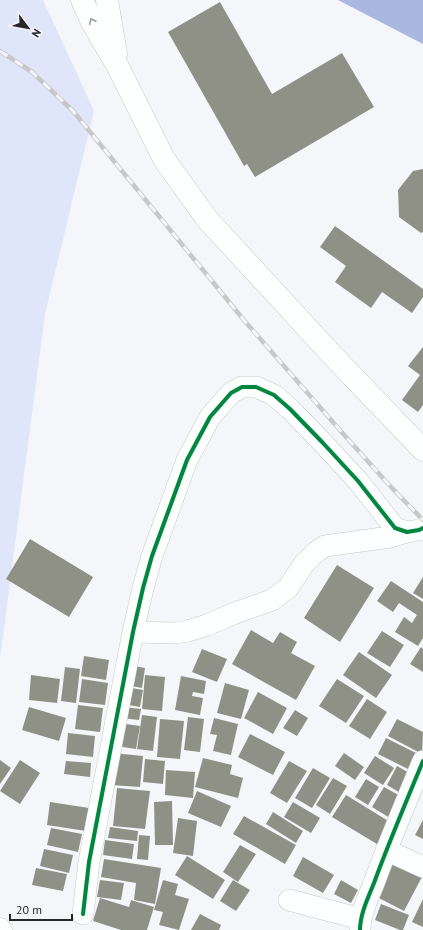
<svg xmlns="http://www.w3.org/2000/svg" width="423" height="930" font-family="'PT Sans',sans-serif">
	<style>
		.green { fill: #dfe6f9 }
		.water { fill: #aab7df }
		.building { fill: #909186 }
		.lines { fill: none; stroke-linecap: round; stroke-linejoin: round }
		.street-casing { stroke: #c7c8ca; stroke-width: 22 }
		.highway-casing { stroke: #c7c8ca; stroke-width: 23 }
		.street { stroke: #fdfefe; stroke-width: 21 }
		.highway { stroke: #fdfefe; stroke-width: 22 }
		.rail-casing { stroke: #c8c8c9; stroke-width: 4.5 }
		.rail { stroke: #f3f5fa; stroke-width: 3; stroke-dasharray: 9; stroke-linecap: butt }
		.cycleway-casing { stroke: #f3f5fa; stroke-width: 6 }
		.cycleway { stroke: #00873e; stroke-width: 4 }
		.oneway { stroke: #9c9d9e }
	</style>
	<rect width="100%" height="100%" fill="#f4f6f9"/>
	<path class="green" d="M0 0H43L94 111 45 314 0 659Z"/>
	<path class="water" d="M338 0H423V44Z"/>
	<path class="building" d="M220 2 272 94 342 53 374 107 255 177 247 164 244 166 168 32Z
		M423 169V232L421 233 399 217 398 190 413 171Z
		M335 226 423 289V297L412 313 382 292 371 308 335 282 346 266 320 247Z
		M423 347V405L418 412 402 400 420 375 408 366Z
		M30 539 93 577 69 617 6 579Z
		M337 565 374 588 340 642 304 618Z
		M423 577V599L413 593Z
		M391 581 423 602V638L418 646 395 632 404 617 412 623 417 615 399 603 393 612 377 601Z
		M251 630 273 643 280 632 297 642 291 653 315 666 296 700 232 664Z
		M382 631 404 645 390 667 367 653Z
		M421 647 423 649V672L410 664Z
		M202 649 227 659 217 682 192 672Z
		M359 652 392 675 376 698 343 675Z
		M84 656 109 660 106 680 81 676Z
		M129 665 145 668 142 688 126 685Z
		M65 667 80 669 76 703 61 701Z
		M31 675 60 679 57 703 29 700Z
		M145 675 165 677 162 711 142 709Z
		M181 676 206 681 204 694 193 692 192 696 203 698 200 715 175 710Z
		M82 679 108 683 105 705 79 702Z
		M337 679 364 696 346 723 319 706Z
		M225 683 249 690 241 719 217 713Z
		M126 687 143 690 140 707 123 704Z
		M258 692 287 708 273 734 244 718Z
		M367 699 387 712 370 739 349 726Z
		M78 705 103 708 100 732 75 729Z
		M29 707 66 718 59 741 22 730Z
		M122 707 141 709 139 720 120 718Z
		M295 710 308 718 297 736 283 728Z
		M142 715 157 717 153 751 137 749Z
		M188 717 204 719 200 752 184 750Z
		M214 718 238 724 231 755 213 751 217 735 210 734Z
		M160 719 184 721 180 759 157 757Z
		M397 719 423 732 422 754 388 736Z
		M119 723 140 726 136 749 116 746Z
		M68 733 95 736 93 757 66 754Z
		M250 734 285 752 273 775 238 757Z
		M386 738 420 755 412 771 378 754Z
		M113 753 143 756 140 787 111 785Z
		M344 753 364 767 355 780 335 766Z
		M375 756 394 768 383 785 364 773Z
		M203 758 232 765 230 774 243 778 238 798 195 787Z
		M145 759 165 761 163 784 143 782Z
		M0 760 11 768 0 784Z
		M20 760 40 773 20 804 0 791Z
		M66 761 91 763 90 777 64 774Z
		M289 761 307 771 287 803 270 793Z
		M397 766 413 775 402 794 387 785Z
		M313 768 330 778 312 808 295 798Z
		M166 770 195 772 193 798 165 795Z
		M333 778 347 786 330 814 316 805Z
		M366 779 379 787 368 805 355 797Z
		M384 787 402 797 390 818 372 807Z
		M117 788 150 791 145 829 113 826Z
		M197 791 231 806 221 827 188 813Z
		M346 795 390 822 377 844 332 817Z
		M172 801 173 845H155L154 802Z
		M50 802 89 808 86 831 47 825Z
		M293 802 320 818 311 833 284 817Z
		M273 812 303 831 296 843 266 824Z
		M244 816 296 845 285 864 233 834Z
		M178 818 197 821 193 856 173 853Z
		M423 820V839L415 835Z
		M110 827 138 831 137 841 108 838Z
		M51 828 82 834 78 852 47 845Z
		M139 835 150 836 148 860 137 859Z
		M105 840 134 844 132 859 103 855Z
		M240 845 256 854 238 882 223 872Z
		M44 849 73 855 69 873 40 866Z
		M187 856 225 880 213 899 175 875Z
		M303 857 334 875 323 893 293 876Z
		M104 859 161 868 155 904 134 900 136 883 101 877Z
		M394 860 423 875 404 911 375 896Z
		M36 868 67 874 63 891 32 885Z
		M100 880 124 883 121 900 97 897Z
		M163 880 178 884 175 895 189 899 179 930 159 925 163 912 154 910Z
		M233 880 250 890 236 911 220 901Z
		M341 880 358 890 351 903 334 894Z
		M100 898 129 907 131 900 154 907 147 930H121L93 921Z
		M423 899V927L412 922Z
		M381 904 409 915 403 930H400L375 920Z
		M200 914 221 925 219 930H191Z"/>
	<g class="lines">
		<defs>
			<path id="street" d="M133 632 175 633 188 631 207 625 235 613 272 600 288 588 304 564 316 552 325 546 390 537 407 532
				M386 850 423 867
				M289 900 361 919
				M83 914 89 862 133 632 143 588 152 556 187 460 210 417 231 393 242 387H256L274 395 290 409 323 443 358 481 395 528 407 532 419 530 423 528
				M360 930C360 914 368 898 374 883 389 842 406 802 423 761"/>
			<path id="highway" d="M82 0 92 22 117 65 164 159 207 219 334 357 423 450
				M107 0 116 54
				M0 929 1 930"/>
		</defs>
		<use href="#street" class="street-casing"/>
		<use href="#highway" class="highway-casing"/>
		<use href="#street" class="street"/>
		<use href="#highway" class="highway"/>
		<defs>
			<path id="rail" d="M0 51 32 72 73 111 243 319 346 437 391 487 423 520"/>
		</defs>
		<use href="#rail" class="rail-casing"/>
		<use href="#rail" class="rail"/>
		<defs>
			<path id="cycleway" d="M83 914 89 862 133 632 143 588 152 556 187 460 210 417 231 393 242 387H256L274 395 290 409 323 443 358 481 395 528 407 532 419 530 423 528
				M360 930C360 914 368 898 374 883 389 842 406 802 423 761"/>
		</defs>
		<use href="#cycleway" class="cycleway-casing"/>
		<use href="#cycleway" class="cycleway"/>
	</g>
	<defs><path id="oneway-chevron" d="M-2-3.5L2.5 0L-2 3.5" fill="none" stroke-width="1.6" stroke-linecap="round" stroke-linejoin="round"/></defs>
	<use class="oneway" href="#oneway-chevron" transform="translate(92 21) rotate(-116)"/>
	<g transform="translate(28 28) rotate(122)" stroke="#f3f5fa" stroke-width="3" paint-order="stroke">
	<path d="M0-3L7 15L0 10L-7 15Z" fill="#252628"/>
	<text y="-6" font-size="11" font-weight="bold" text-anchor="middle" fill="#252628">N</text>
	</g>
	<path d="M10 914v6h62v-6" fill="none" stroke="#252628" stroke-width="2"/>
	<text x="16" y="914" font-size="12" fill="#252628" stroke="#f3f5fa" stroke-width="3" paint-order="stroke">20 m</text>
</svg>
